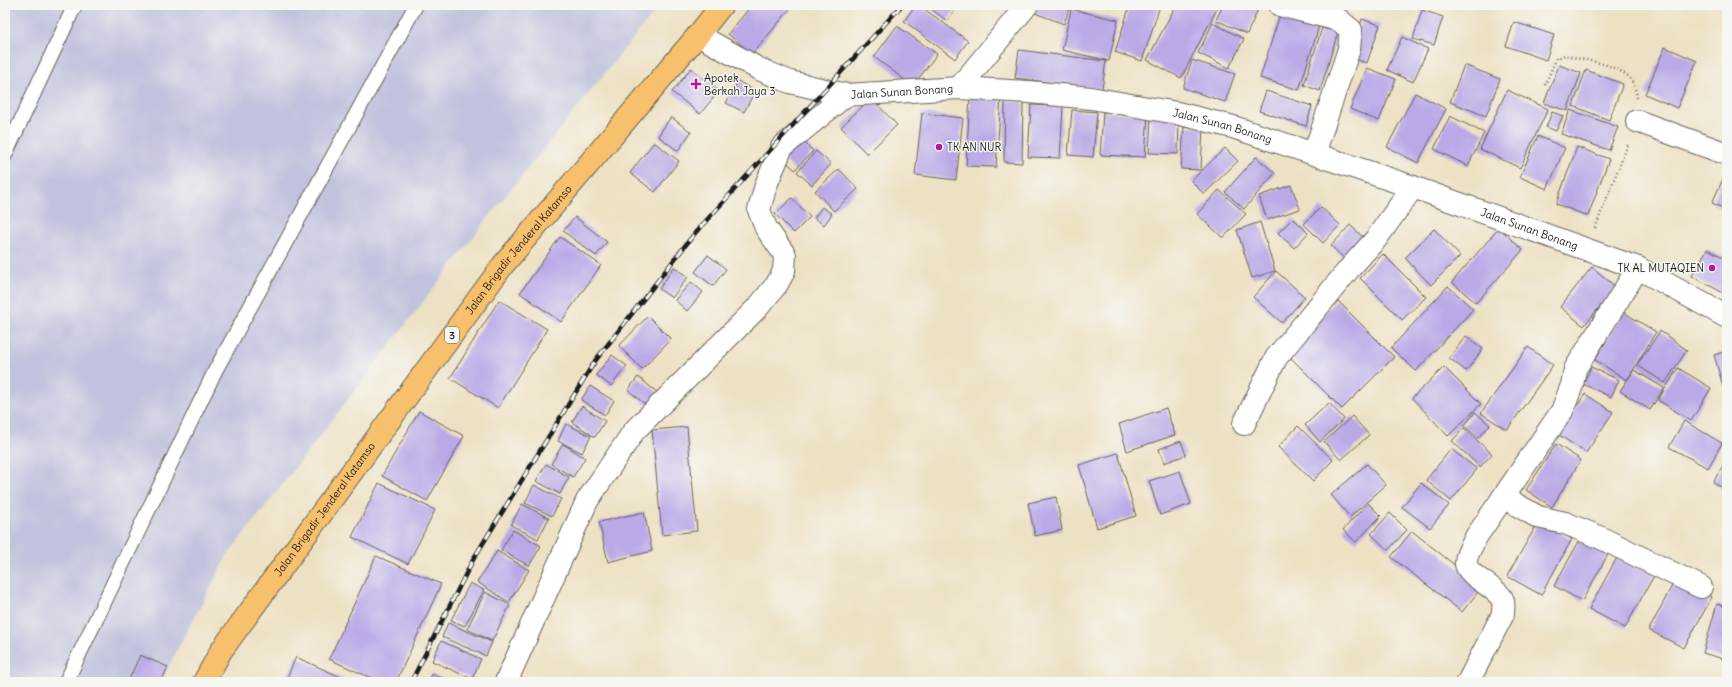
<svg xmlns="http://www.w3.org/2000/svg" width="1732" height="687" font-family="Delius,sans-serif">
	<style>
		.industrial { fill: #c1c2dd }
		.building { fill: #baa8e7 }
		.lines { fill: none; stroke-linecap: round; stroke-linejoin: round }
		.service-casing { stroke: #656156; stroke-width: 16 }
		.minor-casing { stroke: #656156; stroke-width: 24 }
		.trunk-casing { stroke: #656156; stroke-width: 24 }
		.path { stroke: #656156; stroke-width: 2.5; stroke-dasharray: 1 3; stroke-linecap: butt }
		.service { stroke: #fff; stroke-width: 14 }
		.minor { stroke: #fff; stroke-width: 22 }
		.trunk { stroke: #f7c06c; stroke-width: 22 }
		.rail-casing { stroke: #1c1c1c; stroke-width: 4.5 }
		.rail { stroke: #f6f6f2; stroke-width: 3; stroke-dasharray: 9; stroke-linecap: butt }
		.poi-dot { fill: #b5179e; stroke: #f6f6f2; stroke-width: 1.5 }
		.labels { text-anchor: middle; stroke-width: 3; stroke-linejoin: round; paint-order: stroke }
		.shield { fill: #f6f6f2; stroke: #5d5d5c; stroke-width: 1 }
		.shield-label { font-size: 10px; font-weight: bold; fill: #1c1c1c }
		.poi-label { font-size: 11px; fill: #1c1c1c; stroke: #f6f6f2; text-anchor: start }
		.street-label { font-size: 11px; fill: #1c1c1c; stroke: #f6f6f2 }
	</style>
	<rect width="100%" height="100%" fill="#f6f6f2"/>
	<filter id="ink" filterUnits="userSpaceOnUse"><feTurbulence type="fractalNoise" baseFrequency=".025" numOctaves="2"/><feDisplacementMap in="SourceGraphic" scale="8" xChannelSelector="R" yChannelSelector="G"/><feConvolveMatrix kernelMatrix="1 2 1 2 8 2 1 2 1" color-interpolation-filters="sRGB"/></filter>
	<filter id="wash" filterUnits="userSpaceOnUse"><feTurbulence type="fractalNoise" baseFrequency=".012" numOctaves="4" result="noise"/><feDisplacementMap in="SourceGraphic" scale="16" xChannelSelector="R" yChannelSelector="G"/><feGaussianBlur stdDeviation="0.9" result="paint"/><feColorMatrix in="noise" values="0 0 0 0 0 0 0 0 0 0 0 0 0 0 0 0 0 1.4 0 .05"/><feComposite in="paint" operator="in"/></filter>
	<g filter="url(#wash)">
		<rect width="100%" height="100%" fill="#ede1c3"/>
		<path class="industrial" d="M5 5H660L492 213 227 556 160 682H5Z"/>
		<g id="blocks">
			<path class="building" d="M752 5H787L791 8 752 54 728 34Z
				M916 5H919L968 41 955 59 904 21Z
				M926 5H959L947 21Z
				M1038 5H1070L1064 24 1035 13Z
				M1130 5 1160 6 1142 61 1115 52Z
				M1176 5H1219L1181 78 1147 60Z
				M1223 5H1260L1247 34 1216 20Z
				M1071 9 1118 20 1109 61 1062 50Z
				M1422 10 1443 17 1434 45 1413 39Z
				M1281 11 1320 23 1299 90 1260 78Z
				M1362 19 1380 25 1367 63 1350 58Z
				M1514 22 1554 35 1546 60 1506 46Z
				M1213 23 1244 39 1229 68 1198 53Z
				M897 26 937 54 913 86 874 57Z
				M1322 28 1338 32 1320 91 1304 85Z
				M1402 37 1428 49 1413 82 1387 70Z
				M1665 47 1697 61 1677 108 1645 94Z
				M1019 50 1106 61 1102 89 1015 78Z
				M1192 60 1235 74 1225 102 1183 88Z
				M1464 65 1500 79 1486 116 1450 102Z
				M1559 65 1581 73 1567 111 1544 103Z
				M691 68 719 91 700 114 672 92Z
				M1367 68 1396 79 1379 121 1350 109Z
				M1586 70 1623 84 1609 120 1573 106Z
				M738 81 755 91 744 112 726 103Z
				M1507 90 1548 109 1520 168 1480 149Z
				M1266 91 1312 106 1306 126 1259 111Z
				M1415 93 1446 109 1418 163 1387 147Z
				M970 96 1001 98 996 167 966 166Z
				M871 98 897 125 867 154 841 127Z
				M1005 101 1023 102 1022 163 1004 162Z
				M1031 105 1063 106 1060 158 1028 157Z
				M1072 110 1097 112 1093 157 1068 155Z
				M1570 110 1618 127 1609 150 1561 134Z
				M1103 112 1148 114 1145 157 1100 155Z
				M1552 112 1563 116 1556 131 1546 127Z
				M922 113 963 118 956 180 915 175Z
				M1151 116 1179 117 1178 154 1149 153Z
				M1450 116 1484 133 1468 166 1434 149Z
				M671 117 691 132 678 151 658 136Z
				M1184 127H1203L1201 170 1181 169Z
				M798 136 813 151 795 170 779 155Z
				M1538 136 1565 148 1547 189 1520 177Z
				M654 142 679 161 655 192 630 173Z
				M1577 147 1609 159 1588 216 1556 204Z
				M1225 148 1238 161 1204 194 1191 181Z
				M816 151 831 164 812 185 797 172Z
				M1256 157 1275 173 1244 209 1225 192Z
				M839 169 858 189 834 211 815 191Z
				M1727 170V210L1712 203Z
				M1291 185 1300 209 1267 220 1259 196Z
				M1219 190 1246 214 1223 238 1197 214Z
				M792 198 810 217 794 233 775 214Z
				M822 207 832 214 824 225 814 218Z
				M1321 207 1340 225 1323 243 1304 224Z
				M575 217 607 242 596 256 563 231Z
				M1293 218 1308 233 1294 248 1278 233Z
				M1260 222 1275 271 1252 278 1237 230Z
				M1350 225 1366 240 1347 261 1331 246Z
				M1499 228 1523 250 1476 303 1452 282Z
				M1434 229 1460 256 1431 285 1405 258Z
				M560 237 601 265 561 322 520 293Z
				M1707 249 1727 259V295L1692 276Z
				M1383 254 1426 297 1402 320 1360 278Z
				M708 255 726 269 713 286 695 272Z
				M674 267 688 277 672 298 659 289Z
				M1592 267 1616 287 1584 326 1560 307Z
				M1276 271 1305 297 1282 323 1253 297Z
				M691 282 703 292 687 311 675 300Z
				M1448 286 1473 309 1416 371 1391 348Z
				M499 300 547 329 498 408 450 378Z
				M1337 300 1394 357 1342 409 1285 352Z
				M1623 312 1656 332 1627 380 1595 360Z
				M648 316 671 339 642 369 619 346Z
				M1660 331 1687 350 1665 383 1637 365Z
				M1466 336 1483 349 1466 371 1449 358Z
				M1528 347 1553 365 1507 430 1481 413Z
				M1727 351V385L1723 386 1714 355Z
				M612 355 627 366 611 386 596 375Z
				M1444 367 1481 404 1448 436 1412 398Z
				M1591 367 1619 380 1611 397 1583 384Z
				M1678 368 1711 388 1691 421 1658 400Z
				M1634 370 1664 388 1650 410 1620 391Z
				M638 377 658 393 647 406 628 390Z
				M590 386 614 401 605 415 581 400Z
				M1585 394 1613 412 1586 453 1559 435Z
				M1329 403 1344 419 1320 442 1305 425Z
				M582 406 605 421 595 437 572 422Z
				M1166 408 1175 435 1127 451 1119 424Z
				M419 411 464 436 427 501 382 476Z
				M1475 412 1490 425 1478 438 1464 426Z
				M1352 416 1369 435 1341 460 1324 442Z
				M1684 421 1722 443 1708 468 1669 447Z
				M566 424 591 436 582 453 558 441Z
				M1298 426 1333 460 1313 481 1278 447Z
				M687 427 697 531 662 535 652 430Z
				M1464 428 1492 454 1480 467 1452 441Z
				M1181 441 1186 455 1164 463 1159 449Z
				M563 444 585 458 573 477 551 464Z
				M1556 444 1581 460 1552 507 1526 490Z
				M1451 449 1477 469 1451 501 1426 480Z
				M1118 453 1136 516 1097 528 1079 465Z
				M1727 459V491L1713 482Z
				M546 464 569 477 560 494 536 481Z
				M1367 464 1386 485 1350 517 1331 495Z
				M1180 471 1191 504 1160 515 1149 481Z
				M379 483 435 510 408 564 352 537Z
				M1421 483 1449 505 1430 528 1402 507Z
				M534 485 561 499 552 516 525 503Z
				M1056 497 1062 530 1035 536 1028 503Z
				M1368 503 1381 516 1356 542 1343 530Z
				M522 504 549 518 538 539 511 525Z
				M644 512 652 551 608 562 599 522Z
				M1390 513 1407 530 1388 550 1371 534Z
				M1539 521 1572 539 1541 595 1507 576Z
				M513 530 541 546 529 566 501 550Z
				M1412 531 1482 587 1462 612 1391 557Z
				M1582 536 1610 551 1582 601 1554 586Z
				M497 551 529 570 509 602 477 582Z
				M1620 552 1656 572 1625 628 1589 609Z
				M376 556 441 584 396 682H380L329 659Z
				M1676 578 1712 597 1684 648 1649 630Z
				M470 583 484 590 465 626 451 620Z
				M485 592 510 605 492 641 467 629Z
				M1717 604 1727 607V660L1703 653Z
				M448 623 492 642 486 656 442 637Z
				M441 641 481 659 472 679 432 661Z
				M140 655 168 667 161 682H128Z
				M296 657 345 679 344 682H285Z
				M432 674 452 682H428Z"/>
		</g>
	</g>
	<g filter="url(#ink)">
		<use href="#blocks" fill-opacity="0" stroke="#656156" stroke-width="1"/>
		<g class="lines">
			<defs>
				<path id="service" d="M5 155 75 5
					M66 682 215 371 416 5"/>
				<g id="minor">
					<path d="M1280 5 1339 20 1351 30 1349 49 1314 154"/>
					<path id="s1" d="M698 35 759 69 790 82 846 95 959 88 1029 92 1091 98 1177 113 1233 127 1413 187 1638 268 1727 317"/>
					<path d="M959 88 1027 5"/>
					<path d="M1637 121 1727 154"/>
					<path d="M1244 424 1276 358 1349 269 1376 239 1413 187"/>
					<path d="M1503 497 1538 517 1565 523 1599 537 1701 587"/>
					<path d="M506 682 587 501 634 431 759 306 777 284 784 271 785 255 766 228 759 210 766 185 782 147 846 95"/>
					<path d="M1468 682 1503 614C1503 610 1504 605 1503 601 1498 587 1469 578 1466 564 1465 556 1473 544 1476 537L1562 411 1572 385 1575 369 1638 268"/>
				</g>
				<g id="trunk">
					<path id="s2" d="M204 682 221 651 503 265 698 35 722 5"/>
				</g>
			</defs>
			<use href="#service" class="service-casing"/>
			<use href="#minor" class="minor-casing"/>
			<use href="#trunk" class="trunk-casing"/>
			<path class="path" d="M1545 85 1556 59 1564 55C1583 60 1608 62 1625 74 1633 79 1636 89 1637 98
				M1595 228 1628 144"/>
			<use href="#service" class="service"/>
			<use href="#minor" class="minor"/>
			<use href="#trunk" class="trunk"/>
			<defs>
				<path id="rail" d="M411 682 474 558 595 361 695 233 902 5"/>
			</defs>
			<use href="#rail" class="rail-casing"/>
			<use href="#rail" class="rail"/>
		</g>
	</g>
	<g class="poi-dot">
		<path d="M694 78h4v4h4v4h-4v4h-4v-4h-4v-4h4z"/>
		<circle cx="939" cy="147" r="4"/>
		<circle cx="1712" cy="268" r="4"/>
	</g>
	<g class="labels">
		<rect class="shield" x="445" y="327" width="14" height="16" rx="3"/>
		<g class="shield-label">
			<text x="452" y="339">3</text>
		</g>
		<g class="poi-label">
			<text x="704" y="82">Apotek<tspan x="704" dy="13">Berkah Jaya 3</tspan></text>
			<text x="947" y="151">TK AN NUR</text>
			<text x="1704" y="272" text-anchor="end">TK AL MUTAQIEN</text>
		</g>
		<g class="street-label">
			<text dy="4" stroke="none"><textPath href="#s1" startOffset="217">Jalan Sunan Bonang</textPath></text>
			<text dy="4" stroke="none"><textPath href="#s1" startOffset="541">Jalan Sunan Bonang</textPath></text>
			<text dy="4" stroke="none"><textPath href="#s1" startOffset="865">Jalan Sunan Bonang</textPath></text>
			<text dy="4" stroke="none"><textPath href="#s2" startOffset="535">Jalan Brigadir Jenderal Katamso</textPath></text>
			<text dy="4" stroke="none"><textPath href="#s2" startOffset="211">Jalan Brigadir Jenderal Katamso</textPath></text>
		</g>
	</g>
	<rect width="1732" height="687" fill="none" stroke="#f6f6f2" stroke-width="20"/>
</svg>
